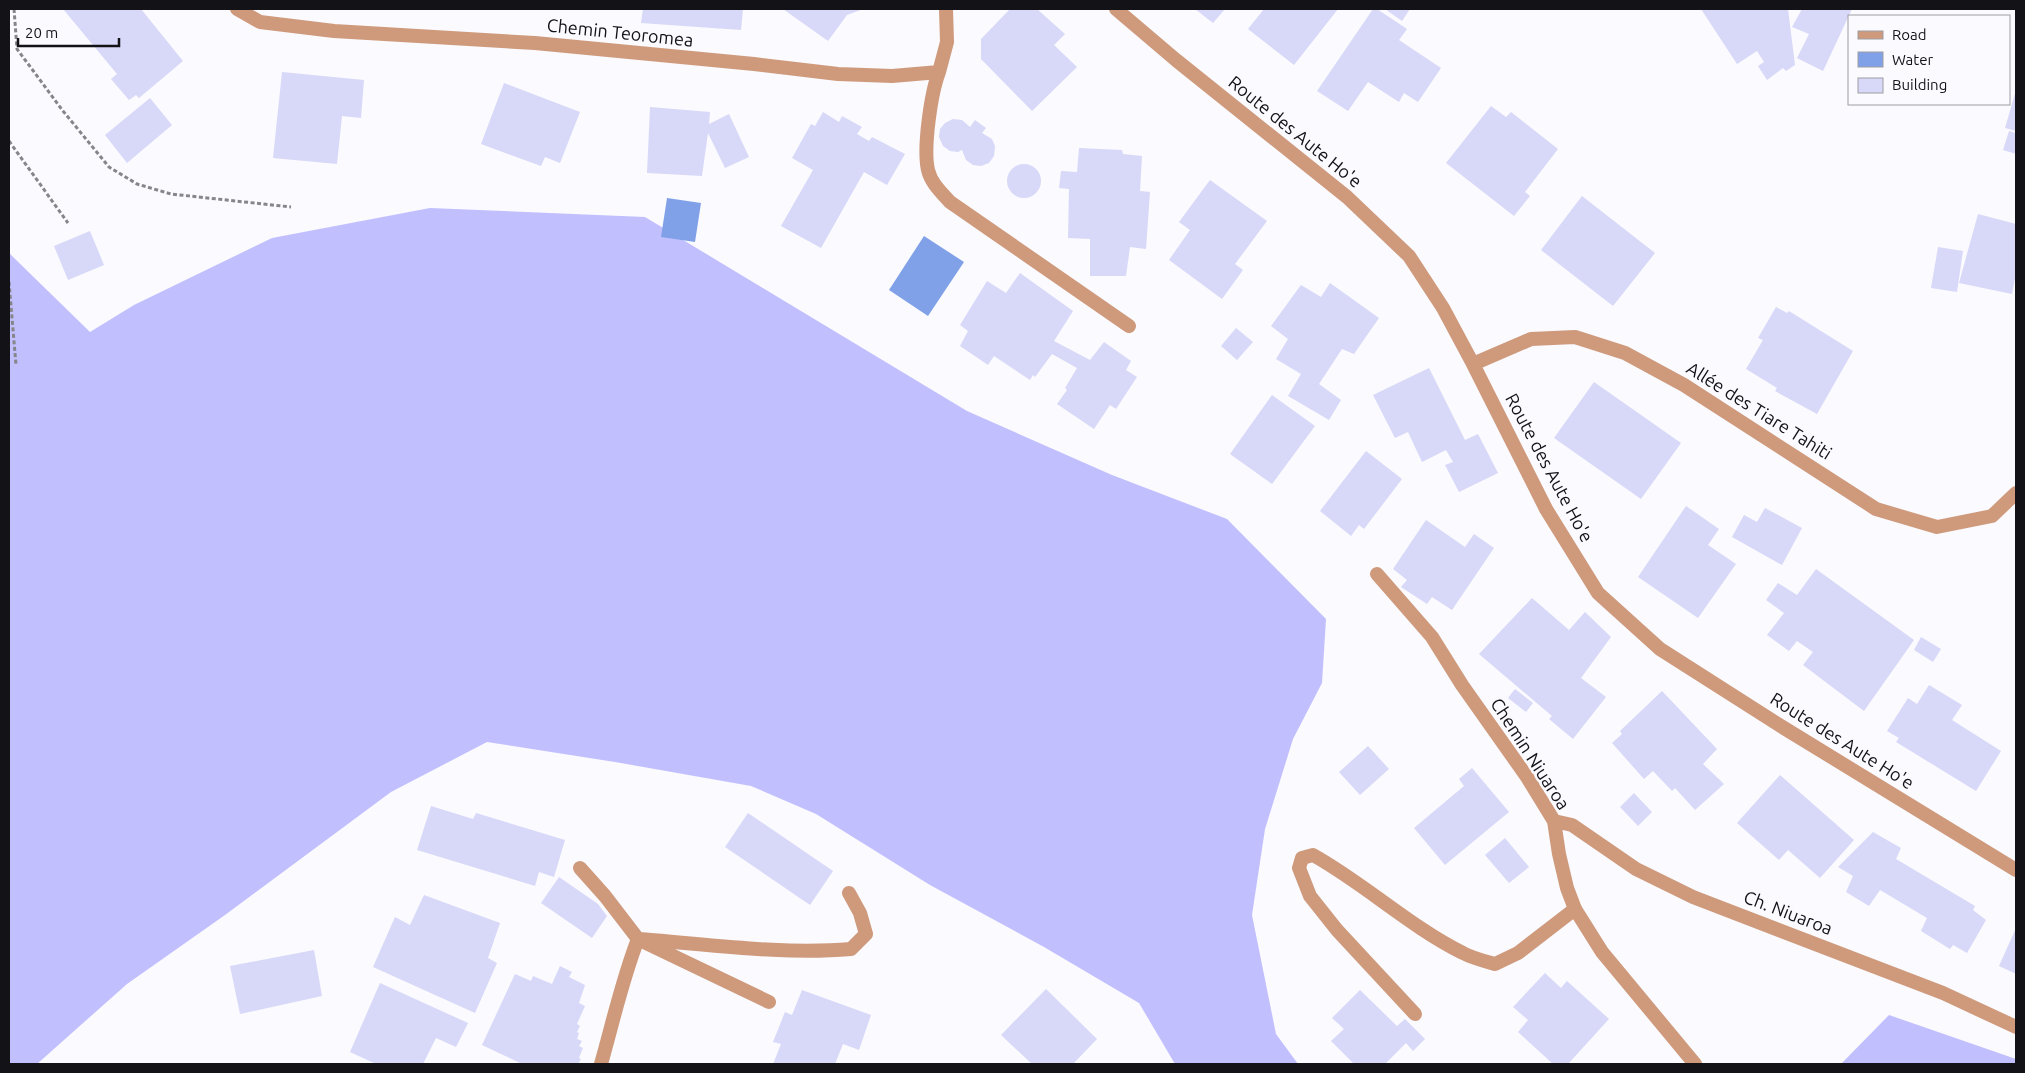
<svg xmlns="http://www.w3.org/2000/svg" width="2025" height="1073" font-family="Ubuntu,sans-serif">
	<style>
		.forest { fill: #c2bfff }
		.water { fill: #80a1e8 }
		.building { fill: #d8d8f8 }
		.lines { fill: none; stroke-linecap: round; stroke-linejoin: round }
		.path { stroke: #86868a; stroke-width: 3; stroke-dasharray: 4 2.5; stroke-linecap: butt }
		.service { stroke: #cf9a7c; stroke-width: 14 }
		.minor { stroke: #cf9a7c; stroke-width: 14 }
		.labels { text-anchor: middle; stroke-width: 5; stroke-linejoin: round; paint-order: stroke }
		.street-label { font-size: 18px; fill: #131317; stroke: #fafaff }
	</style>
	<rect width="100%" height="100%" fill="#fafaff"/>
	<path class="forest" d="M430 208 645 217 967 411 1112 475 1227 519 1326 619 1322 683 1293 739 1265 829 1252 915 1276 1034 1298 1064H1175L1139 1003 1044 947 930 885 816 814 751 786 615 762 487 742 391 792 225 915 127 984 37 1064H9V253L90 332 134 305 272 238Z
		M1889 1015 2016 1059V1064H1841Z"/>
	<path class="water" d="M667 198 701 203 695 242 661 237Z
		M924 236 964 262 928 316 889 290Z"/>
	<path class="building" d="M63 9H141L183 61 139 98 136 95 129 100 111 79 117 74Z
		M643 9H743L741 30 641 23Z
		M783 9H863L847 15 828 41Z
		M1010 9H1037L1065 34 1054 45 1077 67 1032 111 981 59V39Z
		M1195 9H1225L1213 23Z
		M1264 9H1338L1294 65 1248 29Z
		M1373 9H1377L1407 29 1399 40 1441 68 1418 102 1404 93 1399 102 1368 82 1348 111 1317 91Z
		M1385 9H1410L1402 21Z
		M1701 9H1788L1795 65 1786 71 1783 68 1767 80 1758 66 1764 62 1757 51 1737 64Z
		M1802 9H1852L1823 71 1797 58 1809 34 1792 27Z
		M282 72 364 80 361 118 342 116 337 164 273 158Z
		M504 83 580 112 560 163 545 157 541 166 481 144Z
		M2016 90V131L2005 128Z
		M150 98 172 125 127 163 105 135Z
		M1491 106 1506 117 1511 112 1558 149 1525 192 1530 196 1514 216 1446 163Z
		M650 107 710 112 709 124 729 114 749 157 725 168 708 133 702 176 647 173Z
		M823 112 839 122 842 116 862 127 857 134 869 141 872 137 905 154 887 185 864 172 821 248 781 226 813 170 792 158 811 124 815 126Z
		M953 119 962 120 970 127 975 120 986 128 982 133 992 139 995 146 994 156 989 163 981 166 973 165 966 160 962 150 958 152 950 151 943 146 939 137 940 129 945 123Z
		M2009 131 2016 133V154L2003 150Z
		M1079 148 1122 150 1123 154 1142 156 1140 191 1150 192 1146 249 1130 247 1126 276H1090V239L1068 238 1069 189 1059 188 1061 171 1077 172Z
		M1007 181a17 17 0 1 1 34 0a17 17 0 1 1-34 0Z
		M1210 180 1267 221 1235 264 1243 270 1222 299 1169 260 1190 230 1179 222Z
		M1582 196 1655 253 1613 306 1541 250Z
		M1978 214 2016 224V273L2012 294 1959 283Z
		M90 231 104 265 68 280 54 246Z
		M1938 247 1963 251 1957 292 1931 288Z
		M1020 273 1073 311 1054 341 1090 360 1104 342 1131 361 1126 370 1137 377 1116 409 1110 405 1094 429 1057 404 1067 390 1065 388 1077 368 1052 354 1035 377 1033 375 1030 380 994 356 988 365 960 346 968 331 960 325 987 281 1006 293Z
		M1330 283 1379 318 1354 354 1342 349 1319 384 1341 400 1329 420 1288 396 1301 374 1276 359 1288 339 1271 326 1301 285 1321 297Z
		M1776 307 1787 313 1789 311 1853 351 1817 414 1775 391 1777 388 1746 369 1763 340 1758 338Z
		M1236 328 1253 342 1237 360 1221 346Z
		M1429 368 1465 440 1478 434 1498 473 1459 492 1445 465 1453 462 1446 450 1422 462 1408 432 1395 438 1373 395Z
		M1594 382 1681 443 1641 499 1554 438Z
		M1272 395 1315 426 1272 484 1230 454Z
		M1366 451 1402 479 1364 529 1359 525 1351 536 1320 511Z
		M1686 506 1719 529 1708 545 1736 564 1698 618 1638 577Z
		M1765 508 1802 528 1782 565 1732 537 1744 515 1757 522Z
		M1426 520 1465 547 1474 534 1494 548 1452 610 1432 597 1427 604 1401 587 1407 580 1393 569Z
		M1816 569 1914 640 1864 711 1803 665 1813 652 1797 641 1789 651 1767 635 1784 613 1766 600 1778 583 1797 595Z
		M1532 598 1569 630 1585 612 1611 637 1581 678 1606 697 1573 739 1549 719 1552 716 1479 654Z
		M1921 637 1941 649 1933 662 1914 650Z
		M1929 685 1962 705 1952 720 2001 751 1976 791 1896 742 1899 738 1887 731 1908 698 1917 704Z
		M1515 689 1533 703 1526 712 1508 698Z
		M1662 691 1717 749 1703 764 1724 784 1695 810 1675 788 1672 791 1653 771 1644 779 1612 743 1622 734 1620 731Z
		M1368 746 1389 769 1360 795 1339 772Z
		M1472 768 1509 812 1445 865 1414 828 1464 786 1459 779Z
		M1780 775 1854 840 1820 878 1788 850 1779 860 1737 823Z
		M1634 793 1652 812 1638 826 1620 807Z
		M431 806 473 819 476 813 565 840 554 877 539 872 535 886 417 850Z
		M748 813 833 871 810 905 725 847Z
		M1873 832 1901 848 1896 859 1975 906 1973 910 1986 920 1967 953 1953 945 1950 949 1921 931 1927 918 1880 890 1869 906 1846 892 1853 876 1838 867Z
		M1505 838 1529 867 1509 883 1485 855Z
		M559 877 598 904 607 916 592 938 541 903Z
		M424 895 500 923 488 958 497 963 475 1013 373 967 395 917 410 925Z
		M2016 928V974L1999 966Z
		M314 950 322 996 240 1014 230 966Z
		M560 966 572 972 569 977 585 985 579 1003 585 1006 577 1024 580 1026 577 1032 579 1033 577 1039 582 1041 579 1046 583 1048 579 1058 581 1059 578 1064H522L482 1045 515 974 531 981 533 976 552 984Z
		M1545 973 1561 988 1567 981 1609 1019 1568 1064H1553L1518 1032 1528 1020 1513 1007Z
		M380 983 468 1023 456 1047 436 1038 423 1064H376L350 1052Z
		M1046 989 1097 1039 1073 1064H1032L1001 1035Z
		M802 990 871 1015 859 1050 843 1044 835 1064H773L781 1044 773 1042 785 1012 792 1015Z
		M1360 990 1397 1026 1405 1019 1425 1039 1413 1051 1406 1043 1385 1064H1354L1331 1041 1344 1029 1332 1018Z"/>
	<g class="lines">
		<path class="path" d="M14 9 17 49 63 111 109 167 137 184 171 194 291 207
			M9 141 68 223
			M9 282 16 365"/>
		<path class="service" d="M580 868 605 896 638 939C622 980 613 1022 601 1064
			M638 939C709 944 780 955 851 949L866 934 860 913 849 893
			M646 943 769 1002
			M1415 1014 1337 930 1310 896 1299 868 1302 858 1313 855C1365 884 1409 926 1463 953 1472 958 1484 961 1495 964L1518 953 1575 909"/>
		<path class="minor" d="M237 9 260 22 334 31 535 43 754 64 838 74 892 76 939 72 947 42 946 9
			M1116 9 1176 60 1347 197 1409 256 1443 308 1473 364 1546 509 1598 593 1660 649 1784 728 2016 870
			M939 72C931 93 923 148 928 170 931 183 941 192 950 202L1129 326
			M1473 364 1531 339 1575 337 1625 353 1684 385 1876 509 1937 527 1992 516 2016 493
			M1377 574 1432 637 1462 685 1527 777 1554 821 1559 854 1567 888 1575 909 1602 952 1695 1064
			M1554 821 1572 825 1636 869 1693 897 1943 993 2016 1027"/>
	</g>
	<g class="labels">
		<g class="street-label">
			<text transform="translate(620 33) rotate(6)" y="6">Chemin Teoromea</text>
			<text transform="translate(1295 132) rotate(39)" y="6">Route des Aute Ho'e</text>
			<text transform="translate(1759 411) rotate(32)" y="6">Allée des Tiare Tahiti</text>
			<text transform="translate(1549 468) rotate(62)" y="6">Route des Aute Ho'e</text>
			<text transform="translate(1842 741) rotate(32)" y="6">Route des Aute Ho'e</text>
			<text transform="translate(1530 754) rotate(57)" y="6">Chemin Niuaroa</text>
			<text transform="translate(1788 913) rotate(21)" y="6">Ch. Niuaroa</text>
		</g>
	</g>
	<rect width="2025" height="1073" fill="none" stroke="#131317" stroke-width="20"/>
	<rect x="1848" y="15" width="162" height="90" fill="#fafaff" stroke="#9e9ea2"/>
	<rect x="1858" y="31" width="25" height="8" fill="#cf9a7c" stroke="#9e9ea2"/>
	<text x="1892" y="40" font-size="15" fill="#131317">Road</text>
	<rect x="1858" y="52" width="25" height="15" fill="#80a1e8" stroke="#9e9ea2"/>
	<text x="1892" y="65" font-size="15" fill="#131317">Water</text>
	<rect x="1858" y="78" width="25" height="15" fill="#d8d8f8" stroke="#9e9ea2"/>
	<text x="1892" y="90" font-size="15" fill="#131317">Building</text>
	<path d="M18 38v8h101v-8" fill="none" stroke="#131317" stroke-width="2.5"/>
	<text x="25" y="38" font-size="15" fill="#131317" stroke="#fafaff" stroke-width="4" paint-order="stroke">20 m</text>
</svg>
